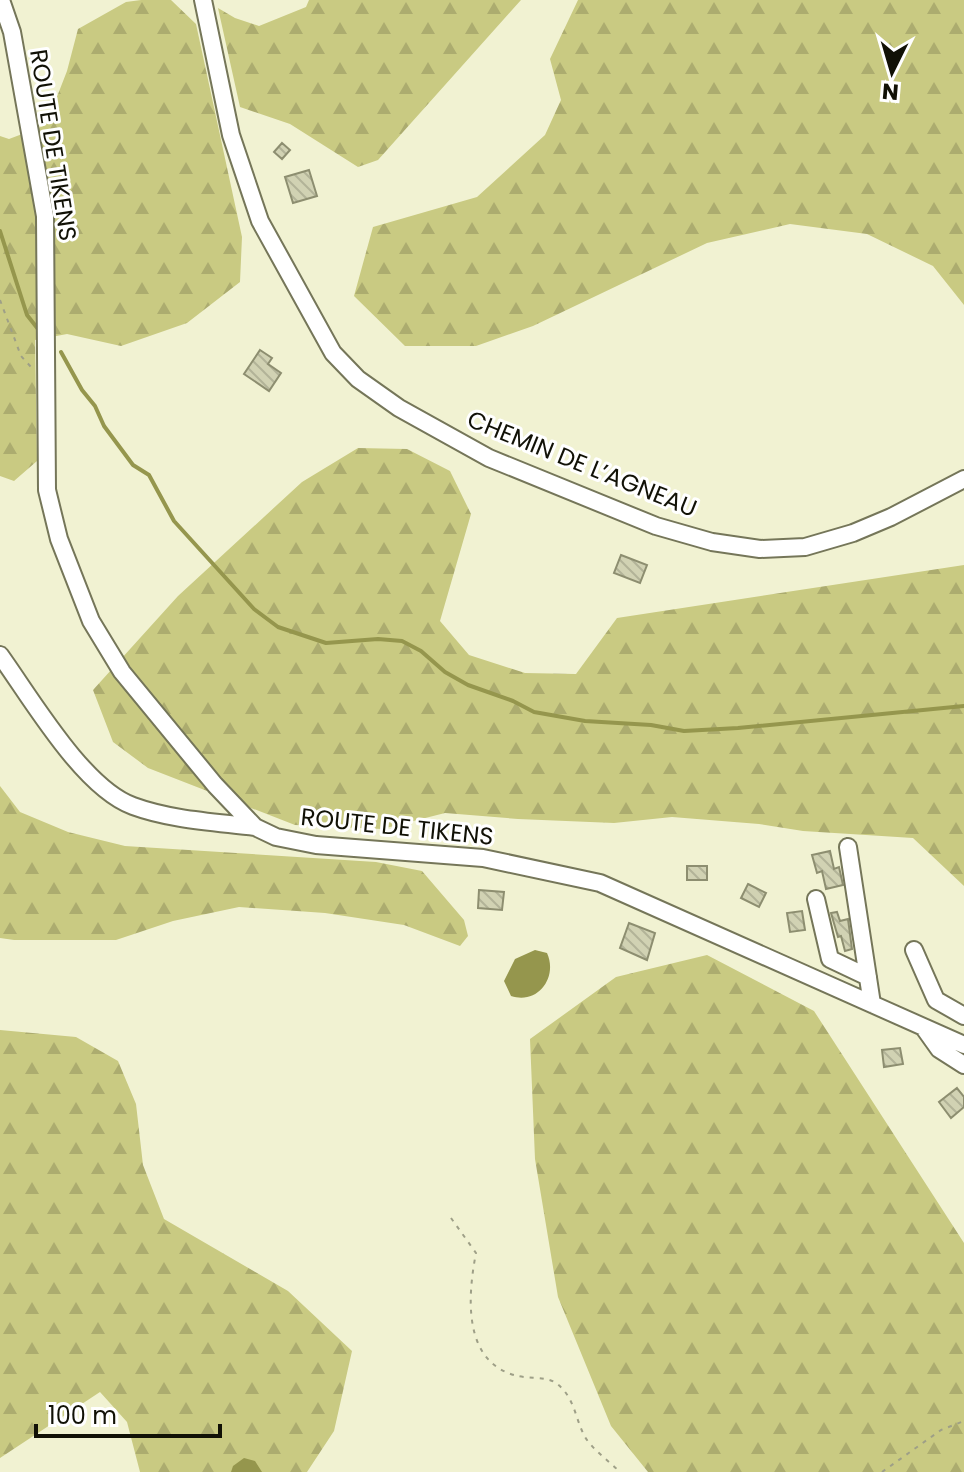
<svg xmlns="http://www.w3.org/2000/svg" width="964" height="1472" font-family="Poppins,sans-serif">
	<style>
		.forest { fill: url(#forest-firs) }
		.water { fill: #95964d }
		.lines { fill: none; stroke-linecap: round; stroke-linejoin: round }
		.stream { stroke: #95964d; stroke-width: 4 }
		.building { fill: url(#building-back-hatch); stroke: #8d8e70; stroke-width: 2 }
		.minor-casing { stroke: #757659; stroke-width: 20 }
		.path { stroke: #9e9f87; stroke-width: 2; stroke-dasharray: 4 6; stroke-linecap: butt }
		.minor { stroke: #fff; stroke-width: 16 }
		.labels { text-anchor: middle; stroke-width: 6; stroke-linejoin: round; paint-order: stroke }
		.street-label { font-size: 24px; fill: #111106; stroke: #fff }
	</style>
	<defs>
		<pattern id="forest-firs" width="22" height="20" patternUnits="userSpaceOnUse" patternTransform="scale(2)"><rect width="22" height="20" fill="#c9ca82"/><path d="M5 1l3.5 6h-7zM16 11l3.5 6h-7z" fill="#acac6f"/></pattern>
		<pattern id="building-back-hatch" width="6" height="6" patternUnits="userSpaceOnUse" patternTransform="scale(2)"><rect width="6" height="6" fill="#d1d2b3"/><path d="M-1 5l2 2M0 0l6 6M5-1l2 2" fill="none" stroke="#b2b398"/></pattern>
	</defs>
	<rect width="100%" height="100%" fill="#f1f2d2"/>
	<path class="forest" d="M141 0H171L196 24 242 237 240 282 187 323 121 346 67 334 35 340 37 461 14 481 0 476V136L9 139 46 125 67 71 78 29 126 2Z
		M309 0H521L378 160 358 167 290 124 240 107 218 8 235 18 259 26 306 7Z
		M578 0H964V305L933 266 867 234 790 224 707 243 533 326 476 346H405L354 296 373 227 477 197 545 135 561 100 550 59Z
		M358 448 407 449 450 471 471 514 440 621 469 655 525 673 576 674 617 618 964 565V886L913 838 803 831 759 824 672 817 614 823 518 819 445 813 382 829 295 825 148 768 113 742 93 690 178 596 302 482Z
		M0 786 20 812 68 832 125 846 376 862 422 871 464 920 468 936 460 946 404 925 325 913 239 907 173 921 116 940H14L0 938Z
		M707 955 814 1011 964 1243V1472H648L611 1426 558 1297 535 1159 530 1039 616 977Z
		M0 1030 76 1037 118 1061 136 1104 143 1165 164 1219 288 1291 352 1351 334 1431 307 1472H140L127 1422 100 1392 0 1458Z"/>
	<path class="water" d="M535 950 547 953C558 977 538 1005 511 996L504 981 515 959Z
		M244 1458 255 1461 262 1472H231L233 1466Z"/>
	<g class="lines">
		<path class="stream" d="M0 231 27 315 38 329
			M61 352 82 390 95 406 104 426 133 465 149 475 174 521 254 609 278 627 326 643 378 639 402 641 421 651 445 672 468 685 513 701 534 712 585 721 651 725 684 731 738 728 964 706"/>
	</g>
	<path class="building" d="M282 143 290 150 282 159 274 152Z
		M309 170 317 196 293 203 285 177Z
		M260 350 272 358 268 364 281 373 269 391 244 374Z
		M621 555 647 565 640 583 614 573Z
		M830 851 834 869 839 867 843 885 826 889 822 871 817 873 812 855Z
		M687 866H707V880H687Z
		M748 884 766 893 759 907 741 898Z
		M479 890 504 892 502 910 478 908Z
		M802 911 805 930 790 932 787 913Z
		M837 912 840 921 848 919 852 949 845 951 841 936 838 937 831 913Z
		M629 923 655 933 647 960 620 948Z
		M900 1048 903 1064 884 1067 882 1050Z
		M957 1088 964 1097V1107L951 1118 939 1102Z"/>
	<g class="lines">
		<defs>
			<path id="minor" d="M1 0 12 32 45 216 47 490 59 539 91 621 122 672 215 785 255 827 276 837 316 845 483 858 600 883 964 1045
				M203 0 231 135 260 221 333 353 358 379 399 408 489 458 656 526 712 542 760 549 805 547 853 533 891 517 964 479
				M0 655C31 698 83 788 133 806 171 820 215 822 255 827
				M848 847 872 1004
				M816 899 830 959 868 977
				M914 950 936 1000 964 1016
				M924 1028 939 1049 964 1065"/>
		</defs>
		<use href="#minor" class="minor-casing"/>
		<path class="path" d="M0 300 21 356 31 367
			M451 1218 476 1253C468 1294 462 1360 514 1375 526 1379 546 1376 556 1383 575 1397 575 1419 585 1437 593 1450 609 1461 620 1472
			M882 1472 941 1430 964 1421"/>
		<use href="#minor" class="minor"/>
	</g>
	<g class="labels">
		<g class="street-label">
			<text transform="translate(53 145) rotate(81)" y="8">ROUTE DE TIKENS</text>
			<text transform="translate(582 464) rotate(22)" y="8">CHEMIN DE L’AGNEAU</text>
			<text transform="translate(397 827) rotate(6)" y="8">ROUTE DE TIKENS</text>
		</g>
	</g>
	<g transform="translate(892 72) rotate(185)" stroke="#ffffff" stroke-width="6" paint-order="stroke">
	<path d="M0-6L14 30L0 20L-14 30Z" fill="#111106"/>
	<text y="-12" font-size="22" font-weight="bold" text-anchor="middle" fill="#111106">N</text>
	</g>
	<path d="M36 1424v12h184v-12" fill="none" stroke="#111106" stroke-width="4"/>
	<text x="48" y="1424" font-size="24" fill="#111106" stroke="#ffffff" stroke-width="6" paint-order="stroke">100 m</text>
</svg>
